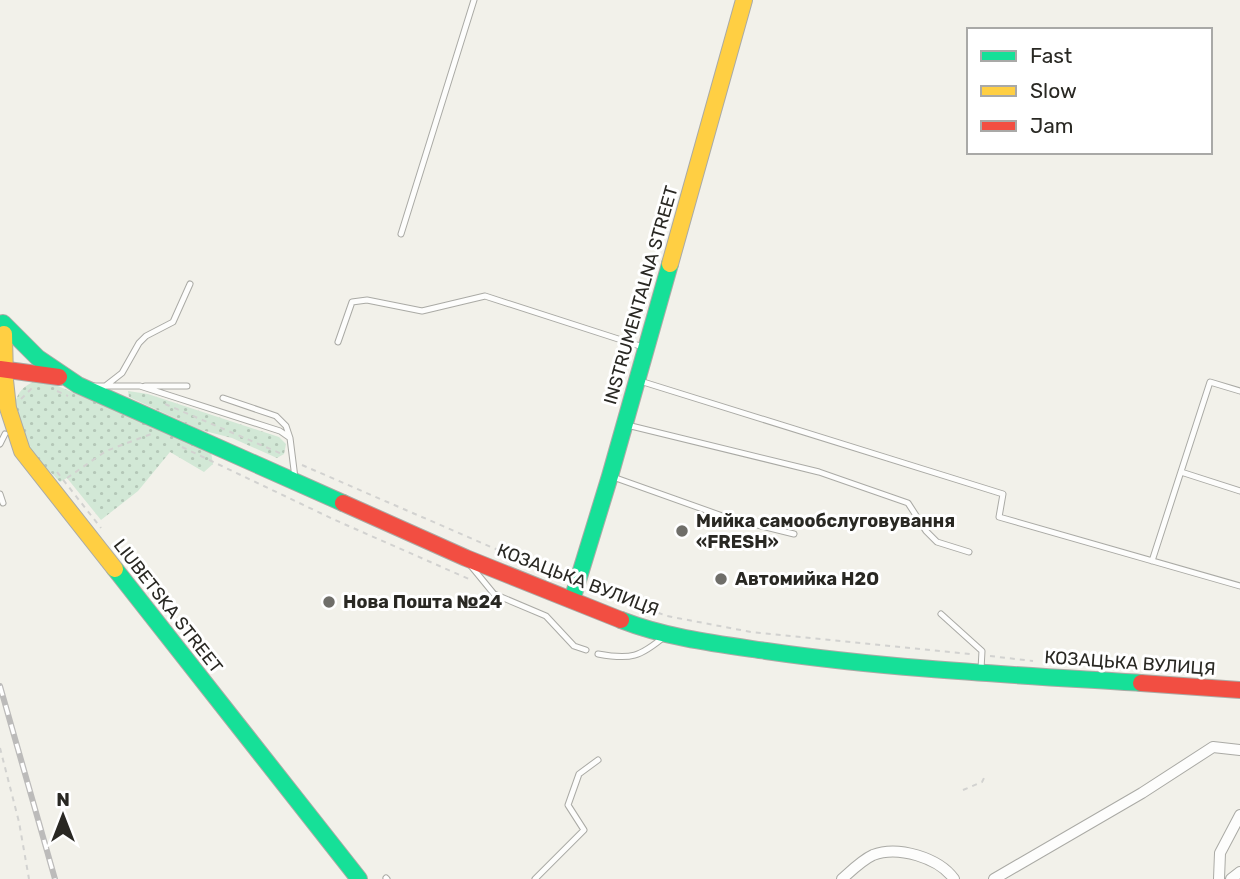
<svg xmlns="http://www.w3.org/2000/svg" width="1240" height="879" font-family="Rubik,sans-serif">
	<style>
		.grass { fill: url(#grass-dots) }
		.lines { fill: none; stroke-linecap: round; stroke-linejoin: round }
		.lane-casing { stroke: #aaaaa5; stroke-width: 7 }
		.street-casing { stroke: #aaaaa5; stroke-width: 12 }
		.fast-casing { stroke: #aaaaa5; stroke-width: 18 }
		.slow-casing { stroke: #aaaaa5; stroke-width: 18 }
		.jam-casing { stroke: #aaaaa5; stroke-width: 18 }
		.path { stroke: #d2d2d0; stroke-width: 2; stroke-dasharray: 5 5; stroke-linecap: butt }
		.lane { stroke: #fdfdfc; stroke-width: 5 }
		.street { stroke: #fdfdfc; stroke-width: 10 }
		.fast { stroke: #16e098; stroke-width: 16 }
		.slow { stroke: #ffcf43; stroke-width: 16 }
		.jam { stroke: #f24e42; stroke-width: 16 }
		.rail-casing { stroke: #bcbbba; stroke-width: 6 }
		.rail { stroke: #fff; stroke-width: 3.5; stroke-dasharray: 10; stroke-linecap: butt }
		.poi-dot { fill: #6f6e69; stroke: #fff; stroke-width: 2.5 }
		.labels { text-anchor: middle; stroke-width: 6; stroke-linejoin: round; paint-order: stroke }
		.street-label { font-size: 18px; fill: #292823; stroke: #fff }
		.poi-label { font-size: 18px; font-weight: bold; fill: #292823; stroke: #fff; text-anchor: start }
	</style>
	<defs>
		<pattern id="grass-dots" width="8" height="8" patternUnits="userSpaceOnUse" patternTransform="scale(1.75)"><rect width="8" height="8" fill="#d2e8d6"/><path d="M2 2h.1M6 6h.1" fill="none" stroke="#b4c7b7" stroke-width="1.8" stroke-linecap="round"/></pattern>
	</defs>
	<rect width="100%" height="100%" fill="#f2f1ea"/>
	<path class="grass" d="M44 380 211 452 213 464 204 472 170 452 138 491 101 520 67 478 60 482C48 469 21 444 16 427 10 403 18 382 44 380Z
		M128 391 148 394 279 437 286 444 284 454 277 458 232 438 201 430 129 397Z"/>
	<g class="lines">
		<defs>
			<path id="lane" d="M401 234 474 0
				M338 342 352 302 367 300 422 311 485 296 643 347
				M640 381 1003 494 999 517 1240 586
				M94 386H140L280 431 290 438 295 478
				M145 386H187
				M104 387 122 373 139 343 146 336 173 322 190 284
				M223 398 276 416 286 426 290 438
				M627 425 819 472 908 503 926 531 937 542 969 552
				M0 444 5 434
				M1181 472 1240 491
				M613 477 728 518 794 534
				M0 494 3 503
				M1152 561 1210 382 1240 391
				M471 566 494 594 546 616 574 646 586 650
				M941 614 982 651 981 669
				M598 654C631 660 640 657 665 636
				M386 878 387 879
				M535 879 584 830 568 805 579 774 598 760"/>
			<path id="street" d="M842 879C851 871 862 860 873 855 898 845 939 858 954 879
				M994 879 1142 793 1213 747 1240 750
				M1219 879 1220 853 1240 815
				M1231 879 1240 872"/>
			<path id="fast" d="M3 323 38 358 78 385 343 503
				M115 569 359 879
				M572 600 610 476 670 264
				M621 620C667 638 718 644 766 651 890 669 1016 675 1141 683"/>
			<path id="slow" d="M670 264 744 0
				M4 334 5 380 8 408 22 451 115 569"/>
			<path id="jam" d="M0 369 59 377
				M343 503 466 558 621 620
				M1141 683 1240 690"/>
		</defs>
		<use href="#lane" class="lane-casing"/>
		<use href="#street" class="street-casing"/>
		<use href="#fast" class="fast-casing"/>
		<use href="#slow" class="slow-casing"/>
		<use href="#jam" class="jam-casing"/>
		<path class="path" d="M57 391 68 396
			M21 399 32 388
			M165 404 282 454
			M182 447 335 520 469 579
			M302 465 558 576
			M57 472 101 528
			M67 478 106 451 151 434
			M592 589 667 616 751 632 970 654
			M990 656 1033 661
			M0 748 19 822 29 879
			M963 790 982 782 984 778"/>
		<use href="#lane" class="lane"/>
		<use href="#street" class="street"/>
		<use href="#fast" class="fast"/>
		<use href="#slow" class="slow"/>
		<use href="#jam" class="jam"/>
		<defs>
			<path id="rail" d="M0 686 55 879"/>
		</defs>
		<use href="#rail" class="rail-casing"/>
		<use href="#rail" class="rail"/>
	</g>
	<g class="poi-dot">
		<circle cx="682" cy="531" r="7"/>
		<circle cx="721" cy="579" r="7"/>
		<circle cx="329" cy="602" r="7"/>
	</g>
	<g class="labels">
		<g class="street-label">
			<text transform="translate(641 295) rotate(-74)" y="6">INSTRUMENTALNA STREET</text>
			<text transform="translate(578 580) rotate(21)" y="6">КОЗАЦЬКА ВУЛИЦЯ</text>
			<text transform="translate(168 606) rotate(52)" y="6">LIUBETSKA STREET</text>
			<text transform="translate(1130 663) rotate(4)" y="6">КОЗАЦЬКА ВУЛИЦЯ</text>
		</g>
		<g class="poi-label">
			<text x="696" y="527">Мийка самообслуговування<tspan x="696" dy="21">«FRESH»</tspan></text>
			<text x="735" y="585">Автомийка H2O</text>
			<text x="343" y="608">Нова Пошта №24</text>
		</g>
	</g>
	<rect x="967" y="28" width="245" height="126" fill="#ffffff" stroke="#a9a9a7" stroke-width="2"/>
	<rect x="981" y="51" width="35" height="10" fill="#16e098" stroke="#a9a9a7" stroke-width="2"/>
	<text x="1030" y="63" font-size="21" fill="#292823">Fast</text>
	<rect x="981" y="86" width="35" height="10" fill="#ffcf43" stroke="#a9a9a7" stroke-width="2"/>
	<text x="1030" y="98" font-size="21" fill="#292823">Slow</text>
	<rect x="981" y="121" width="35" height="10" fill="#f24e42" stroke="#a9a9a7" stroke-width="2"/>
	<text x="1030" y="133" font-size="21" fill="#292823">Jam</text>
	<g transform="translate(63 816)" stroke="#ffffff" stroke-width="5" paint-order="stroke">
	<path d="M0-5L12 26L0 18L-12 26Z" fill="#292823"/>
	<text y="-10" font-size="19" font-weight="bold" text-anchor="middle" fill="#292823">N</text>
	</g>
</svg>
